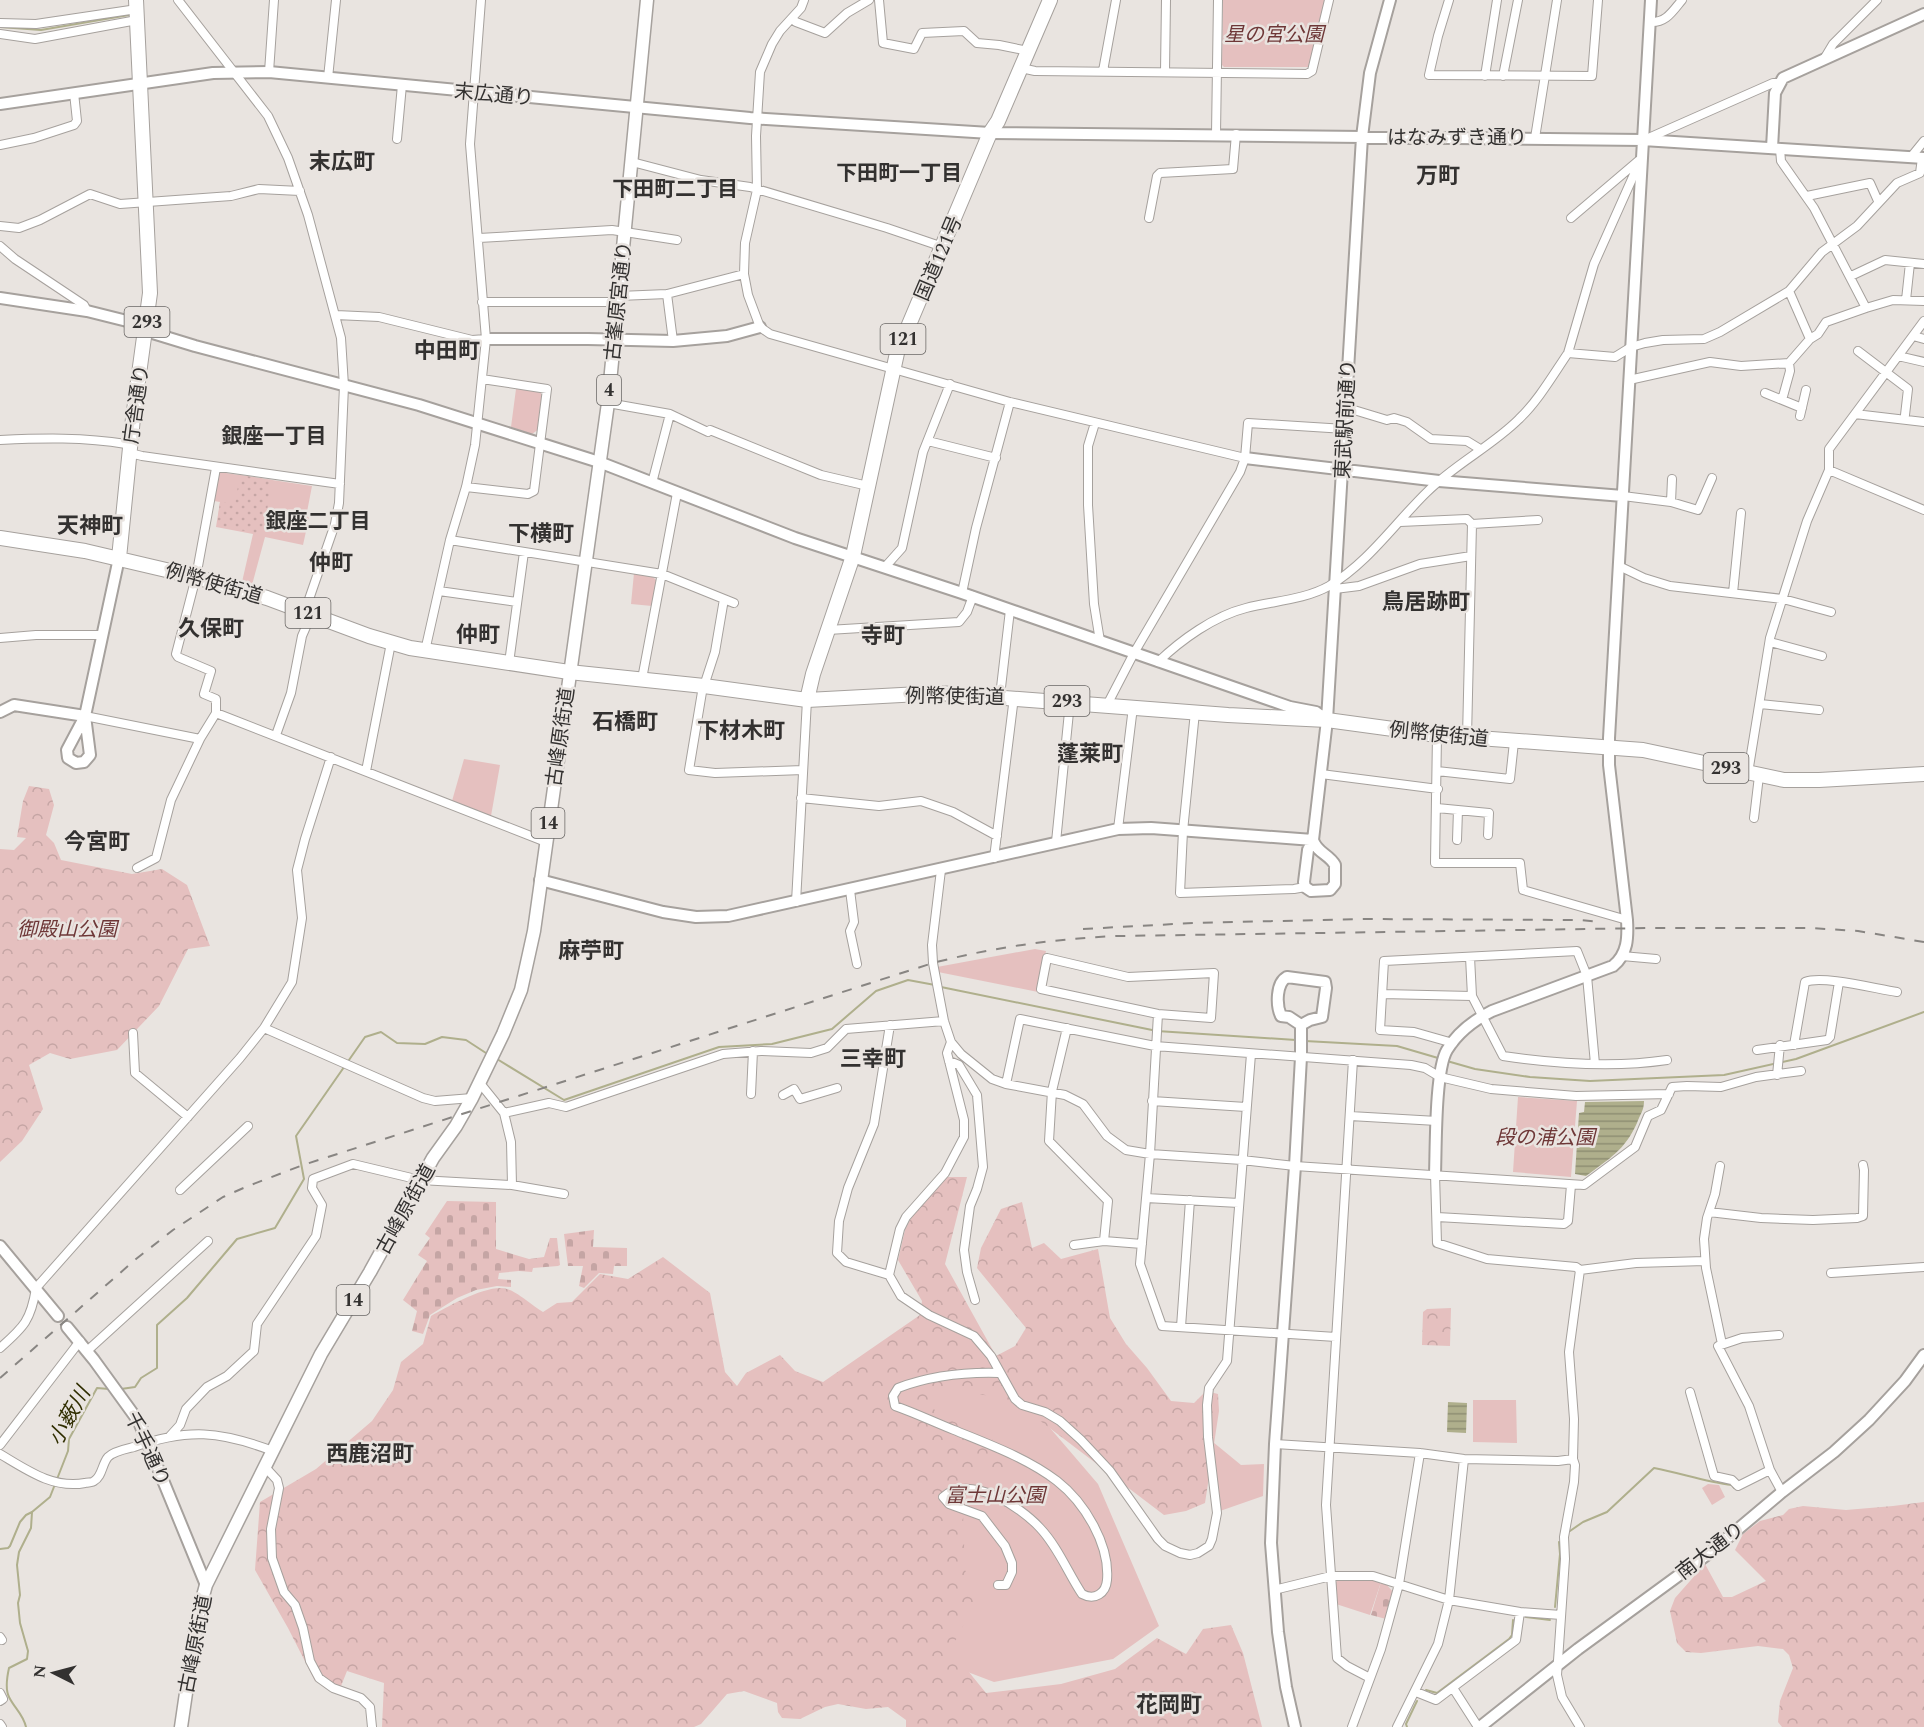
<svg xmlns="http://www.w3.org/2000/svg" width="1924" height="1727" font-family="Spectral,'Noto Sans JP',serif">
	<style>
		.green { fill: #e5c0bf }
		.forest { fill: url(#forest-crowns) }
		.cemetery { fill: url(#cemetery-stones) }
		.garden { fill: url(#garden-dots) }
		.water { fill: url(#water-rules) }
		.lines { fill: none; stroke-linecap: round; stroke-linejoin: round }
		.stream { stroke: #afaf8c; stroke-width: 2 }
		.street-casing { stroke: #a6a19d; stroke-width: 10 }
		.secondary-casing { stroke: #a6a19d; stroke-width: 14 }
		.primary-casing { stroke: #a6a19d; stroke-width: 15 }
		.highway-casing { stroke: #a6a19d; stroke-width: 16 }
		.street { stroke: #fff; stroke-width: 8 }
		.secondary { stroke: #fff; stroke-width: 10 }
		.primary { stroke: #fff; stroke-width: 12 }
		.highway { stroke: #fff; stroke-width: 14 }
		.rail { stroke: #888582; stroke-width: 2; stroke-dasharray: 10 10; stroke-linecap: butt }
		.labels { text-anchor: middle; stroke-width: 5; stroke-linejoin: round; paint-order: stroke }
		.shield { fill: #e9e4e0; stroke: #6a6765; stroke-width: 1.5 }
		.shield-label { font-size: 18px; font-weight: bold; fill: #333130 }
		.park-label { font-size: 20px; font-style: italic; fill: #6e3737; stroke: #e9e4e0 }
		.street-label { font-size: 20px; fill: #333130; stroke: #e9e4e0 }
		.neighbourhood-label { font-size: 21px; font-weight: bold; fill: #333130; stroke: #e9e4e0 }
		.water-label { font-size: 21px; font-style: italic; fill: #302e00; stroke: #e9e4e0 }
		.quarter-label { font-size: 22px; font-weight: bold; fill: #333130; stroke: #e9e4e0 }
	</style>
	<defs>
		<pattern id="forest-crowns" width="20" height="18" patternUnits="userSpaceOnUse" patternTransform="scale(1.5)"><rect width="20" height="18" fill="#e5c0bf"/><path d="M2 6a3 3 0 1 1 6 0M12 15a3 3 0 1 1 6 0" fill="none" stroke="#c5a5a4"/></pattern>
		<pattern id="cemetery-stones" width="16" height="16" patternUnits="userSpaceOnUse" patternTransform="scale(1.5)"><rect width="16" height="16" fill="#e5c0bf"/><path d="M2 7V4a2 2 0 0 1 4 0v3zM10 15v-3a2 2 0 0 1 4 0v3z" fill="#c5a5a4"/></pattern>
		<pattern id="garden-dots" width="8" height="8" patternUnits="userSpaceOnUse" patternTransform="scale(1.5)"><rect width="8" height="8" fill="#e5c0bf"/><path d="M2 2h.1M6 6h.1" fill="none" stroke="#c5a5a4" stroke-width="1.8" stroke-linecap="round"/></pattern>
		<pattern id="water-rules" width="6" height="5" patternUnits="userSpaceOnUse" patternTransform="scale(1.5)"><rect width="6" height="5" fill="#afaf8c"/><path d="M0 2.5h6" fill="none" stroke="#8f8f73"/></pattern>
	</defs>
	<rect width="100%" height="100%" fill="#e9e4e0"/>
	<path class="green" d="M1223 0H1326L1309 67H1224L1222 65Z
		M516 389 539 391 543 396 539 429 532 434 511 427Z
		M219 472 312 486 307 512 310 513 303 545 265 537 252 585 242 582 253 534 216 527 220 502 214 501Z
		M634 573 652 576 656 580 652 606 631 604Z
		M464 759 500 765 491 816 452 801Z
		M1035 949 1046 951 1038 992 938 972 937 967Z
		M1518 1097 1577 1101 1571 1177 1513 1172Z
		M1002 1372 1098 1484 1159 1626 1113 1659 994 1682 936 1660 898 1378Z
		M1473 1400H1516L1517 1443 1473 1442Z
		M1213 1442 1241 1465 1264 1464 1263 1496 1220 1511Z
		M1708 1484 1719 1485 1725 1497 1712 1505 1702 1488Z
		M1369 1578 1381 1582 1370 1615 1336 1604 1335 1583 1339 1579Z"/>
	<path class="forest" d="M29 786 49 789 54 805 46 835 54 843 61 860 132 874 162 869 187 885 210 946 188 949 159 1006 117 1050 70 1059 50 1053 29 1065 43 1109 22 1141 0 1162V849L14 850 26 838 17 837 23 801Z
		M946 1177H967L945 1264 996 1356 1015 1346 1026 1328 977 1268 981 1248 1001 1209 1022 1202 1032 1248 1044 1243 1061 1259 1098 1249 1110 1318 1126 1344 1147 1368 1171 1401 1194 1403 1206 1391 1218 1394 1219 1411 1205 1503 1186 1511 1164 1515 1018 1404 997 1396 942 1392 936 1396 934 1409 939 1416 970 1428 1016 1452V1472L975 1474 962 1484 965 1570 978 1595 951 1650 986 1693 1061 1684 1115 1669 1157 1638 1186 1654 1203 1629 1231 1625 1243 1653 1262 1727H906V1720L888 1707 866 1709 838 1704 825 1707 800 1719 782 1718 778 1712 777 1703 744 1691 727 1694 701 1724 694 1727H382L384 1683 347 1671 341 1686 315 1681 288 1628 255 1570 260 1502 316 1469 372 1421 393 1390 401 1362 423 1344 431 1316C447 1307 489 1283 507 1289 516 1291 533 1306 543 1312L557 1303 572 1302 600 1274 628 1279 663 1257 710 1293 725 1372 737 1386 746 1373 780 1355 795 1371 823 1382 920 1315 922 1301 898 1260 905 1230 913 1214Z
		M1451 1308 1450 1346 1422 1345 1423 1312 1427 1309Z
		M1924 1502V1727H1782L1778 1722 1780 1701 1793 1668 1789 1655 1783 1649 1758 1646 1701 1653 1686 1652 1677 1643 1670 1611 1675 1598 1705 1564 1723 1597H1732L1766 1581 1735 1550 1743 1534 1760 1521 1783 1515 1789 1509 1803 1506 1846 1510 1893 1506Z"/>
	<path class="cemetery" d="M447 1201 496 1202V1249L529 1259 544 1257 550 1238H557L560 1265 558 1266 533 1268 532 1272 519 1271 499 1273 498 1279 511 1280V1287L497 1286 476 1290 457 1298 430 1315 423 1334 412 1331 417 1311 403 1300 427 1261 418 1255 430 1238 425 1234Z
		M594 1230 593 1247 627 1248V1266H614L613 1274 599 1273 584 1288 579 1286 583 1266H568L564 1234Z
		M1381 1582 1387 1585 1393 1592 1386 1619 1371 1615Z"/>
	<path class="garden" d="M240 475 272 480 263 535 217 525 220 502 235 503Z"/>
	<path class="water" d="M1644 1101C1644 1111 1640 1114 1637 1123 1625 1150 1609 1159 1586 1176L1575 1174 1579 1113 1584 1112 1585 1102Z
		M1448 1402 1467 1403 1466 1433 1447 1432Z"/>
	<g class="lines">
		<path class="stream" d="M0 27 41 30 129 15
			M941 987 1157 1031 1296 1040
			M1305 1041 1397 1046 1438 1058
			M497 1059 564 1100 719 1047 772 1044 832 1029 876 991 908 980 935 985
			M1447 1061 1475 1069 1530 1077 1590 1081 1724 1075 1796 1059 1924 1012
			M121 1389 135 1387 141 1378 157 1368V1325L187 1298 237 1239 275 1228 304 1179 296 1136 365 1037 381 1032 397 1043 425 1044 442 1037 466 1040 489 1055
			M1570 1531 1583 1522 1607 1512 1654 1468C1681 1473 1705 1482 1732 1485L1734 1488
			M0 1549 8 1548 10 1546 20 1522 26 1515 32 1512 50 1497 68 1451 69 1439 97 1388 109 1389
			M1555 1607 1560 1554 1559 1542
			M1526 1617 1550 1620
			M1426 1690 1437 1693 1509 1639 1512 1635 1513 1620
			M26 1727C23 1714 15 1709 9 1697 5 1689 7 1677 9 1668L27 1659 28 1651 20 1623 18 1603 20 1595 17 1565 19 1552 31 1528 32 1512
			M1407 1727 1406 1724 1417 1701"/>
		<defs>
			<path id="street" d="M178 0 268 116 288 158 308 215 341 338 344 386 339 503 335 524 307 605 309 620 302 636 291 693 276 735
				M804 0 801 8 780 31 772 44 760 72 756 136 757 190 745 243 744 274 748 295 760 327 770 334 1010 402 1245 458
				M879 0 883 43 914 49 922 33 964 31 977 43 999 45 1028 51
				M1449 0 1438 36 1429 75 1592 76 1598 0
				M792 19 796 22 825 33 847 13 869 0
				M1650 22C1666 23 1672 12 1682 0
				M0 23 36 24 137 9
				M0 34 35 39 137 20
				M1824 59 1833 44 1877 0
				M1021 68 1035 71 1307 74 1312 71 1329 0
				M1103 71 1116 0
				M269 72 274 0
				M1165 72 1166 0
				M1485 76 1497 0
				M1503 76 1518 0
				M328 78 336 0
				M1216 134 1218 0
				M1535 138 1557 0
				M397 139 402 85
				M1644 140 1773 83H1779
				M0 145 34 138 74 125 77 121 74 93
				M1780 149 1781 161 1814 208 1866 308
				M1911 157 1924 141
				M632 162 701 180 750 187 887 228 943 247
				M1807 196 1870 183 1878 201
				M1149 218 1157 176 1160 173 1233 169 1236 134
				M1571 218 1638 161
				M0 226 19 228 40 220 90 194 120 204 231 196 259 189 300 191
				M479 238 612 230 677 240
				M0 246 15 259 84 305 87 311
				M1851 276 1885 260 1924 264
				M1789 291 1810 339
				M667 294 673 341
				M619 296 667 294 744 274
				M1906 300 1910 263
				M482 302H618
				M336 315 379 317 472 340 486 339
				M1913 336 1924 339
				M1858 351 1908 389 1905 415
				M1568 353 1594 264 1640 161
				M1898 356 1924 362
				M1629 380 1710 362 1741 366 1789 363 1810 339 1818 334 1826 322 1866 308 1893 300 1924 301
				M1765 393 1802 408
				M1782 400 1790 371 1789 363
				M608 403 670 414 708 432
				M1346 409 1354 410 1387 420 1394 418 1407 422 1431 439 1467 441 1480 449
				M1855 414 1924 422
				M1800 416 1806 390
				M1095 423 1088 446V505L1094 604 1100 641
				M710 430 821 475 868 486
				M0 440C42 438 84 437 126 444L134 454 142 456 340 484
				M928 441 996 458
				M1829 470 1924 510
				M652 483 670 414
				M466 487 528 494 534 491 547 389 482 379
				M1623 496 1671 502 1698 510 1712 478
				M1671 502 1672 479
				M1400 522 1467 519 1472 524 1538 520
				M450 540 662 574 734 603
				M1619 566 1644 578 1670 586 1783 599 1831 612
				M885 567 902 548 923 452 950 384
				M1335 589 1359 586 1420 564 1471 556
				M439 591 517 602
				M962 593 976 528 1010 402
				M1733 593 1741 513
				M724 599 715 652 702 692 689 770 715 773 803 770
				M828 630 959 622 967 612 973 596
				M0 638 36 635H101
				M1770 642 1822 656
				M425 651 450 540 466 487 475 445 486 339 470 144 481 0
				M1158 662C1181 640 1214 616 1246 608 1273 601 1304 600 1329 586 1368 563 1395 523 1427 492 1455 464 1492 446 1519 419 1538 401 1553 375 1568 353L1615 357 1631 347 1645 343 1663 340 1704 339 1720 332 1789 291 1822 252 1857 226 1897 183 1920 173 1922 158
				M509 663 524 552
				M642 679 677 493
				M1000 696 1010 610
				M1760 704 1819 710
				M1107 705 1134 653 1240 472 1245 458 1248 423 1345 429
				M1195 712 1183 831 1180 893 1294 889 1305 887
				M216 713V699L204 694 211 671 178 657 176 654 196 577 216 468
				M85 716 200 739
				M1437 735 1435 863H1520L1523 890 1627 920
				M1467 737 1472 524
				M366 771 391 643
				M1437 771 1510 779 1514 742
				M1748 773 1770 638 1807 521 1829 470V449L1924 321
				M1321 774 1438 789
				M801 798 879 806 921 801 953 812 997 836
				M1437 808 1489 813 1488 835
				M1754 818 1759 776
				M1118 829 1133 707
				M1457 840 1458 810
				M1056 842 1070 702
				M994 858 1014 697
				M137 868 156 858 171 800 200 739 216 713 546 842
				M941 870 932 945 933 963 944 1021 951 1042 961 1054 992 1079 1006 1084 1065 1095 1083 1104 1107 1136 1126 1150 1150 1154 1242 1160 1295 1166 1584 1185 1635 1147 1648 1116 1661 1110 1672 1087 1687 1086 1721 1087 1756 1077 1801 1071
				M850 890 854 922 850 931 857 964
				M796 902 807 700
				M1622 956 1656 959
				M1470 957 1472 996 1503 1056C1557 1064 1613 1068 1667 1060
				M1047 958 1128 977 1214 973 1211 1018 1158 1014 1041 989Z
				M1382 994 1472 996
				M1158 1014 1150 1154 1140 1264 1162 1326 1336 1337
				M890 1025 874 1124 848 1188 839 1221 837 1253 846 1262 889 1275 901 1296 929 1315 974 1336 991 1356 1015 1399 1022 1405 1045 1412 1060 1421 1081 1440 1110 1471 1158 1539 1165 1546 1180 1553 1190 1555 1198 1553 1209 1546 1212 1539 1217 1513 1208 1437 1207 1405 1209 1388 1227 1361 1251 1054
				M264 1028 423 1098 435 1101 472 1098
				M1067 1028 1052 1091 1049 1141 1108 1201 1104 1241
				M133 1033 135 1073 188 1117
				M1453 1043 1414 1032 1380 1030 1384 961 1577 951 1587 976 1595 1064
				M1794 1045 1805 982C1823 975 1876 989 1897 992
				M1757 1050 1827 1040 1830 1037 1839 982
				M1353 1060 1326 1505 1337 1658 1347 1666 1370 1678
				M949 1061 959 1065 977 1095 983 1167 977 1189 970 1206 964 1250 967 1272 975 1300
				M1777 1075 1780 1045
				M479 1082 504 1113 511 1142 512 1185
				M1006 1084 1020 1019 1155 1046 1411 1065 1425 1068 1440 1077 1491 1089 1576 1096 1669 1094
				M751 1094 753 1051
				M783 1095 794 1089 800 1099 837 1088
				M1152 1101 1246 1107
				M504 1113 549 1103 566 1107 723 1054 761 1051 811 1053 827 1048 846 1029 944 1021
				M1350 1116 1437 1121
				M1720 1166 1715 1194 1707 1218 1704 1239 1706 1268 1722 1344
				M180 1190 248 1126
				M1146 1198 1239 1203
				M1709 1212 1761 1218 1813 1220 1857 1218 1863 1216 1864 1170 1863 1165
				M1437 1217 1564 1224 1568 1221 1571 1185
				M1074 1245 1104 1241 1142 1244
				M1580 1270 1636 1263 1705 1261
				M1831 1273 1924 1267
				M889 1275 900 1229 906 1217 945 1173 964 1137V1120L947 1053 951 1042
				M1181 1327 1190 1200
				M0 1348C24 1327 31 1320 36 1288L240 1058 264 1028 292 982 302 918 297 870 305 839 331 757
				M87 1351 208 1241
				M1690 1392 1714 1476 1732 1480 1738 1486 1770 1470 1782 1492
				M170 1436 180 1425 186 1409 207 1387 227 1376 254 1351 257 1324 316 1236 322 1205 312 1188 313 1179 353 1164 420 1180 512 1185 564 1194
				M1275 1444 1420 1453 1464 1459 1558 1461 1573 1459 1574 1419 1569 1352 1580 1270 1576 1267 1487 1259 1437 1243 1435 1174
				M0 1445 80 1341
				M0 1454C27 1470 53 1489 85 1483 88 1482 92 1483 94 1481 102 1477 102 1464 108 1457 114 1451 126 1449 134 1447 188 1428 220 1431 273 1451
				M1573 1459 1575 1465 1574 1482 1564 1537 1565 1559 1557 1675 1562 1697 1580 1727
				M265 1467 277 1480 279 1488 271 1529 272 1558 284 1592 295 1605 303 1628 310 1661 319 1678 333 1688 361 1698 370 1707 372 1727
				M1770 1470 1749 1406 1718 1346 1742 1338 1779 1335
				M998 1585H1006L1012 1572V1563L1005 1546 982 1516 949 1504 943 1497C970 1474 1020 1506 1040 1528 1058 1547 1068 1573 1082 1594 1095 1601 1106 1593 1107 1580 1110 1544 1084 1502 1057 1481 1027 1458 988 1444 954 1430 934 1422 915 1413 895 1406L893 1396 898 1388C930 1376 965 1372 999 1373
				M1274 1590 1331 1576H1373L1449 1600 1520 1612 1561 1615
				M0 1637 2 1640
				M1453 1688 1478 1727
				M1416 1692 1436 1700 1516 1640 1520 1612
				M0 1693 3 1699 0 1701
				M0 1724 2 1727
				M1352 1727 1381 1649 1399 1584 1420 1453
				M1397 1727 1438 1644 1449 1600 1464 1459"/>
			<path id="secondary" d="M0 104 213 73 269 72 750 118 990 133 1643 140 1924 158
				M1772 148 1775 93 1783 78 1924 14
				M0 298 87 311 127 321 146 331 195 346 419 405 599 462 795 538 962 593 1290 707 1316 712 1327 720
				M486 339H588L673 341 727 336 760 327
				M1245 458 1439 481 1623 496
				M0 712 14 705 85 716
				M85 716 90 755 84 762 76 763 68 758 67 750 85 716 119 558
				M1313 840C1317 853 1329 854 1335 865V884L1330 890 1311 891 1305 887 1304 882 1308 850 1313 840 1327 720 1362 137 1370 73 1390 0
				M540 880 663 912 696 917 728 916 1118 829 1151 828 1313 840
				M1287 977 1325 982 1326 988 1322 1017 1310 1020 1301 1025 1289 1017 1281 1016C1276 1005 1276 983 1287 977Z
				M1435 1174C1436 1147 1435 1070 1447 1050 1458 1032 1474 1020 1492 1011L1613 966C1628 954 1628 937 1627 920L1609 765V738L1651 0
				M0 1246 58 1316
				M67 1327 94 1360 139 1422 206 1585
				M1295 1727 1286 1687 1278 1632 1271 1543 1275 1444 1295 1166 1301 1057V1025
				M1480 1727 1578 1649 1712 1551 1782 1492 1834 1452 1869 1420 1905 1381 1924 1355"/>
			<path id="primary" d="M181 1727 197 1618 206 1585 321 1354 370 1272 433 1158 456 1126 472 1098 503 1034 521 990 534 931 608 403 647 0"/>
			<path id="highway" d="M0 538 85 551 196 577 267 598 369 636 410 648 569 672 704 686 807 700 939 693 1228 715 1327 720 1437 735 1643 750 1784 780H1819L1924 774
				M119 558 133 418 150 293 136 0
				M807 700 813 674 853 556 897 353 990 133 998 121 1050 0"/>
		</defs>
		<use href="#street" class="street-casing"/>
		<use href="#secondary" class="secondary-casing"/>
		<use href="#primary" class="primary-casing"/>
		<use href="#highway" class="highway-casing"/>
		<use href="#street" class="street"/>
		<use href="#secondary" class="secondary"/>
		<use href="#primary" class="primary"/>
		<use href="#highway" class="highway"/>
		<path class="rail" d="M1083 929 1193 923 1363 919 1579 920 1601 922
			M0 1378 136 1259 173 1230 223 1197 248 1186 303 1165 933 963C994 947 1054 939 1117 936L1651 928H1810L1858 931 1924 942"/>
	</g>
	<g class="labels">
		<g class="shield">
			<rect x="124.5" y="307" width="45" height="30" rx="4.5"/>
			<rect x="880.5" y="324" width="45" height="30" rx="4.5"/>
			<rect x="597" y="375" width="24" height="30" rx="4.5"/>
			<rect x="285.5" y="598" width="45" height="30" rx="4.5"/>
			<rect x="1044.5" y="686" width="45" height="30" rx="4.5"/>
			<rect x="1703.5" y="753" width="45" height="30" rx="4.5"/>
			<rect x="531.5" y="808" width="33" height="30" rx="4.5"/>
			<rect x="336.5" y="1285" width="33" height="30" rx="4.5"/>
		</g>
		<g class="shield-label">
			<text x="147" y="328">293</text>
			<text x="903" y="345">121</text>
			<text x="609" y="396">4</text>
			<text x="308" y="619">121</text>
			<text x="1067" y="707">293</text>
			<text x="1726" y="774">293</text>
			<text x="548" y="829">14</text>
			<text x="353" y="1306">14</text>
		</g>
		<g class="park-label">
			<text x="1274" y="41">星の宮公園</text>
			<text x="67" y="936">御殿山公園</text>
			<text x="1545" y="1144">段の浦公園</text>
			<text x="995" y="1502">富士山公園</text>
		</g>
		<g class="street-label">
			<text transform="translate(494 94) rotate(5)" y="7">末広通り</text>
			<text x="1457" y="144">はなみずき通り</text>
			<text transform="translate(938 258) rotate(-67)" y="7">国道121号</text>
			<text transform="translate(618 301) rotate(-84)" y="7">古峯原宮通り</text>
			<text transform="translate(136 404) rotate(-82)" y="7">庁舎通り</text>
			<text transform="translate(1345 419) rotate(-87)" y="7">東武駅前通り</text>
			<text transform="translate(214 583) rotate(16)" y="7">例幣使街道</text>
			<text transform="translate(955 696) rotate(1)" y="7">例幣使街道</text>
			<text transform="translate(1439 734) rotate(6)" y="7">例幣使街道</text>
			<text transform="translate(560 737) rotate(-82)" y="7">古峰原街道</text>
			<text transform="translate(405 1209) rotate(-61)" y="7">古峰原街道</text>
			<text transform="translate(148 1449) rotate(65)" y="7">千手通り</text>
			<text transform="translate(1710 1550) rotate(-38)" y="7">南大通り</text>
			<text transform="translate(195 1644) rotate(-79)" y="7">古峰原街道</text>
		</g>
		<g class="neighbourhood-label">
			<text x="899" y="180">下田町一丁目</text>
			<text x="675" y="196">下田町二丁目</text>
			<text x="274" y="443">銀座一丁目</text>
			<text x="318" y="528">銀座二丁目</text>
		</g>
		<g class="water-label">
			<text transform="translate(69 1416) rotate(-61)" y="7">小薮川</text>
		</g>
		<g class="quarter-label">
			<text x="342" y="169">末広町</text>
			<text x="1438" y="183">万町</text>
			<text x="447" y="358">中田町</text>
			<text x="90" y="533">天神町</text>
			<text x="541" y="541">下横町</text>
			<text x="331" y="570">仲町</text>
			<text x="1426" y="609">鳥居跡町</text>
			<text x="211" y="636">久保町</text>
			<text x="478" y="642">仲町</text>
			<text x="883" y="643">寺町</text>
			<text x="625" y="729">石橋町</text>
			<text x="741" y="738">下材木町</text>
			<text x="1090" y="761">蓬莱町</text>
			<text x="97" y="849">今宮町</text>
			<text x="591" y="958">麻苧町</text>
			<text x="873" y="1066">三幸町</text>
			<text x="370" y="1461">西鹿沼町</text>
			<text x="1169" y="1712">花岡町</text>
		</g>
	</g>
	<g transform="translate(54 1673) rotate(276)" stroke="#e9e4e0" stroke-width="4.5" paint-order="stroke">
	<path d="M0-4.5L10 22L0 15L-10 22Z" fill="#333130"/>
	<text y="-9" font-size="16" font-weight="bold" text-anchor="middle" fill="#333130">N</text>
	</g>
</svg>
